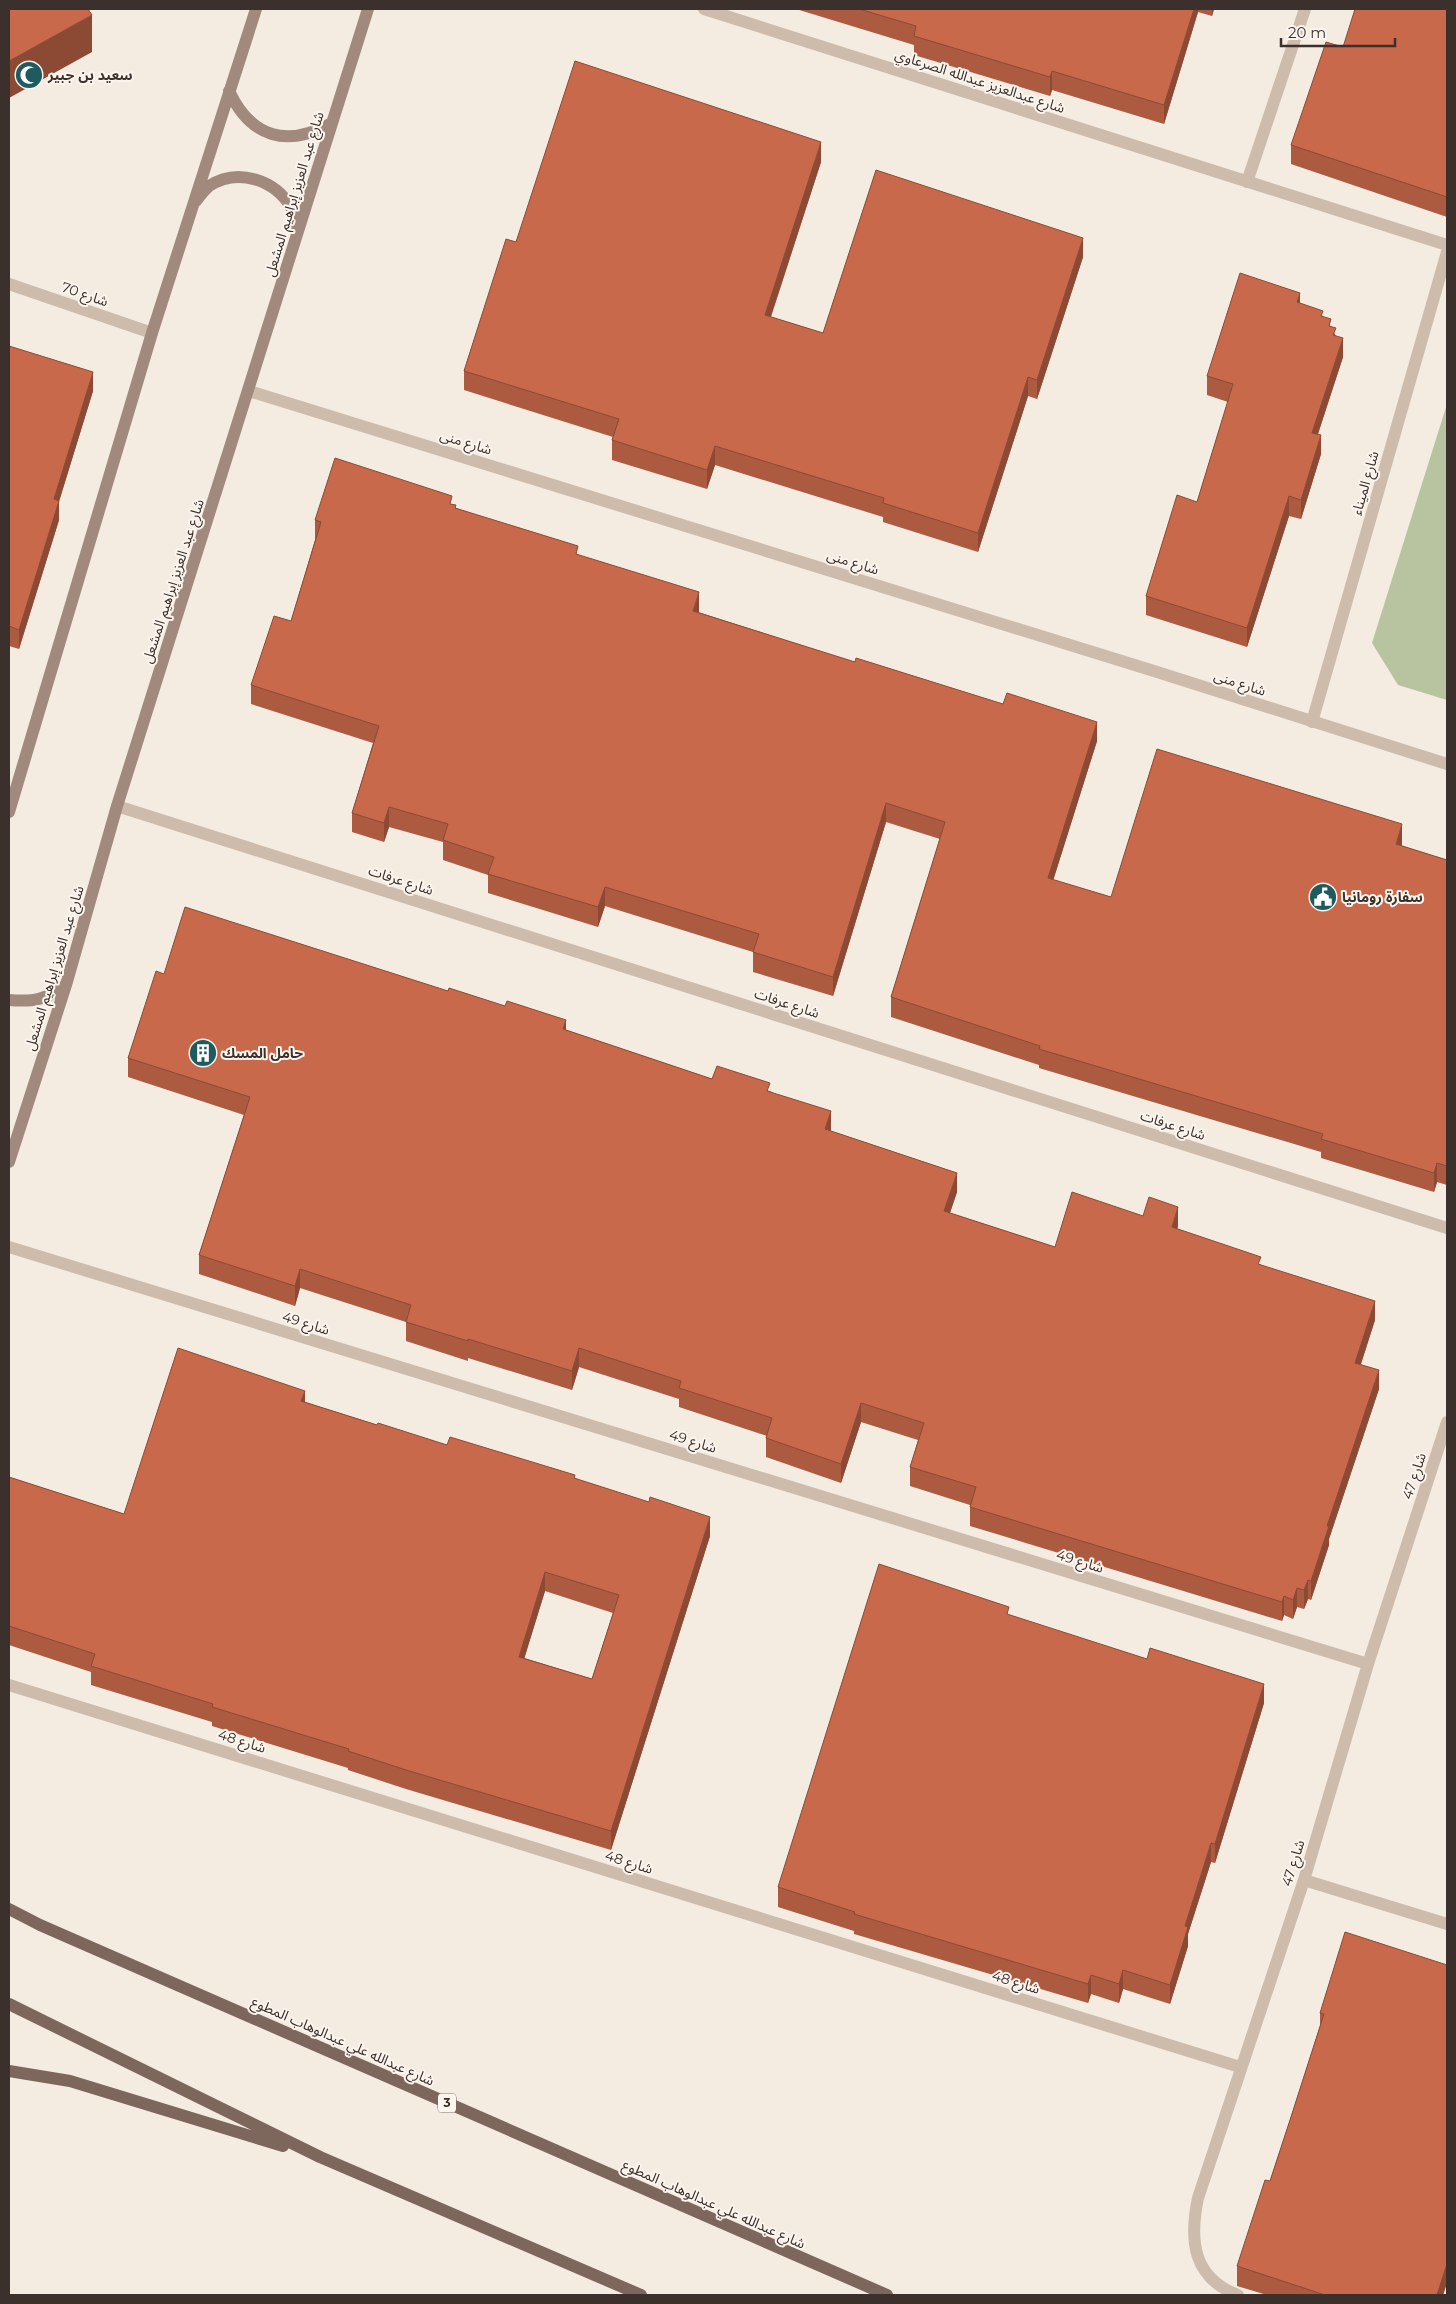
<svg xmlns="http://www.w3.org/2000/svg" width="1456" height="2304" font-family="Montserrat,'Noto Sans Arabic',sans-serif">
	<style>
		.green { fill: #b8c4a0 }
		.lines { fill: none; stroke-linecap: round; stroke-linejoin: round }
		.street { stroke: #cdbbac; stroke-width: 12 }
		.secondary { stroke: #a18a7d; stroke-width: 12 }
		.primary { stroke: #7d675c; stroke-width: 12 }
		.wall { fill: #ac5a40; fill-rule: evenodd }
		.shaded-wall { fill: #8c4a34 }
		.building { fill: #c8694b; stroke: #8c4a34; fill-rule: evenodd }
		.labels { text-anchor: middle; stroke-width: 4; stroke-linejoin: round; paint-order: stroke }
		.shield { fill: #fbf5ee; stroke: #756b66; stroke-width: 1 }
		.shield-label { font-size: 12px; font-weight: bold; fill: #3b302b }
		.poi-label { font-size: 14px; font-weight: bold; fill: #3b302b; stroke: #fbf5ee; text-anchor: start }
		.street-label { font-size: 14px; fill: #3b302b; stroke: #fbf5ee }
	</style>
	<rect width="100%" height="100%" fill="#f4ebe1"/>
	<path class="green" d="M1447 404V700L1398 685 1372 643Z"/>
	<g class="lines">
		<path class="street" d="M704 9 1447 245
			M1247 182 1305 9
			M9 284 152 333
			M249 391 1154 671 1447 764
			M1312 722 1447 252
			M117 806 1447 1228
			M9 1247 1368 1664
			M9 1685 1240 2067
			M1304 1880 1447 1924
			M1238 2295C1193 2278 1189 2241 1198 2198L1304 1880 1368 1664 1447 1422"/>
		<path class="secondary" d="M229 91C251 138 287 148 332 123
			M196 201C200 196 204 190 209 186 238 167 276 180 292 209 295 215 296 224 298 231
			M9 812 152 333 256 9
			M9 1000C34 1002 45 1000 66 985
			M9 1162 66 985 117 806 368 9"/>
		<path class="primary" d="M9 1909 40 1925 887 2295
			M9 2004 320 2157 641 2295
			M9 2071 70 2081 283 2146"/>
	</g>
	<path class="wall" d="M796 9H1214L1212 16 1198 12 1164 124 1052 90 1050 96 914 55V45Z
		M1447 9V217L1291 164V145L1343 47Z
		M821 162 771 317 823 333 1083 257 1037 399 1028 396 978 552 883 522V517L715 465 707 489 612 460V440L613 437 464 390V371L516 242Z
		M1300 303 1323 316 1331 327 1336 336 1343 357 1318 434 1321 454 1301 519 1289 516 1247 647 1146 615V596L1197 502 1228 402 1207 395V376Z
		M9 346 93 391 59 501V520L19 649 9 646Z
		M452 504 456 508 578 555 699 611 698 612 1097 741 1053 880 1111 897 1402 843V846L1447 860V1185L1437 1182 1434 1192 1321 1158V1152L1039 1068V1065L891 1017V997L940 839 886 822 833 996 753 972V952L605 906 598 927 488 893V875L443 860V842L389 827 384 842 352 832V813L373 743 251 704V685L291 621 315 540V520Z
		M164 974 566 1030 712 1079 770 1091 831 1130V1131L957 1192 950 1213 1055 1247 1143 1216 1178 1226 1177 1229 1261 1265 1375 1320 1361 1364 1379 1389 1329 1539V1545L1311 1600 1308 1599 1304 1609 1297 1607 1293 1619 1284 1615 1282 1621 970 1526V1505L910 1486V1467L918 1440 861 1422 841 1483 766 1457V1438L767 1436 679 1407V1399L579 1367 572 1390 468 1358V1361L406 1341V1322L300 1288 295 1306 199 1274V1255L244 1115 128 1077V1058Z
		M305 1402 377 1425 447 1445 575 1478 710 1536 611 1850 406 1789 348 1770V1768L212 1726V1722L91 1685V1672L9 1645V1477L124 1514ZM545 1591 613 1613 592 1679 524 1658Z
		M1009 1615 1264 1703 1215 1863 1211 1862 1188 1934V1946L1170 2004 1123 1989 1119 2003 1091 1994 1088 2003 854 1934V1931L778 1907V1887Z
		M1447 1965V2283L1443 2295H1267L1237 2286V2266L1270 2181 1290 2120 1320 2026V2013Z"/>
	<path class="shaded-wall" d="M1194 9H1198V12L1164 124V105Z
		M1212 9H1214L1212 16Z
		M92 15V52L9 98V61Z
		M1052 71V90L1050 96V77Z
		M821 142V162L765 334V315Z
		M1083 238V257L1037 399V380Z
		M1300 293V312L1297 302Z
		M1343 338V357L1312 452V433Z
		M93 372V391L54 518V499Z
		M1028 377V396L978 552V533Z
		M1321 435V454L1301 519V500Z
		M715 446V465L707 489V470Z
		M1289 496V516L1247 647V628Z
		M59 501V520L19 649V630Z
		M699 592V611L693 630V611Z
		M1097 722V741L1048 897V878Z
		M886 803V822L833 996V977Z
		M389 807V827L384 842V823Z
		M1402 824V843L1396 863V844Z
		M605 887V906L598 927V907Z
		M566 1020V1039L563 1029Z
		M831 1111V1130L825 1149V1129Z
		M1437 1163V1182L1434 1192V1173Z
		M957 1173V1192L944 1230V1211Z
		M1178 1207V1226L1172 1246V1227Z
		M300 1269V1288L295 1306V1286Z
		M1375 1301V1320L1355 1382V1363Z
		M579 1348V1367L572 1390V1371Z
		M1379 1370V1389L1329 1539V1545L1311 1600V1581L1327 1526Z
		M305 1391V1410L301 1401Z
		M861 1403V1422L841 1483V1464Z
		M710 1517V1536L611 1850V1831Z
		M545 1572V1591L519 1676V1657Z
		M1308 1580V1599L1304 1609V1590Z
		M1297 1588V1607L1293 1619V1600Z
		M1284 1596V1615L1282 1621V1602Z
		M1264 1684V1703L1215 1863V1844Z
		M1211 1843V1862L1188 1934V1946L1170 2004V1985L1185 1926Z
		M1123 1970V1989L1119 2003V1984Z
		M1091 1975V1994L1088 2003V1984Z
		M1447 2264V2283L1443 2295H1437Z"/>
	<path class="building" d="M9 9H88L92 15 9 61Z
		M859 9H1194L1164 105 1052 71 1050 77 914 36 916 26Z
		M1355 9H1447V197L1291 145 1326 42 1343 47Z
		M575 61 821 142 765 315 823 333 876 170 1083 238 1037 380 1028 377 978 533 883 503 884 498 715 446 707 470 612 440 619 419 464 371 506 239 516 242Z
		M1240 273 1300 293 1297 302 1323 311 1321 316 1331 319 1329 326 1336 328 1333 335 1343 338 1312 433 1321 435 1301 500 1289 496 1247 628 1146 596 1177 495 1197 502 1233 384 1207 376Z
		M9 346 93 372 54 499 59 501 19 630 9 626Z
		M335 458 452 496 450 504 456 505 455 508 578 546 576 554 699 592 693 611 855 662 856 658 1003 704 1007 693 1097 722 1048 878 1111 897 1157 749 1402 824 1396 844 1447 860V1166L1437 1163 1434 1173 1321 1139 1323 1134 1039 1049 1040 1046 891 997 945 822 886 803 833 977 753 952 759 934 605 887 598 907 488 874 494 857 443 840 448 824 389 807 384 823 352 813 379 726 251 685 274 616 291 621 321 522 315 520Z
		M185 907 448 991 449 988 505 1006 507 1001 566 1020 563 1029 712 1079 717 1066 770 1083 767 1091 831 1111 825 1129 957 1173 944 1211 1055 1247 1072 1192 1143 1216 1149 1197 1178 1207 1172 1227 1261 1257 1258 1264 1375 1301 1355 1363 1379 1370 1327 1526H1329L1311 1581 1308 1580 1304 1590 1297 1588 1293 1600 1284 1596 1282 1602 970 1507 976 1487 910 1467 924 1423 861 1403 841 1464 766 1438 772 1418 679 1388 681 1381 579 1348 572 1371 468 1339V1341L406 1322 411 1305 300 1269 295 1286 199 1255 250 1097 128 1058 156 971 164 974Z
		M178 1348 305 1391 301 1401 377 1425 378 1423 447 1445 450 1437 575 1475 574 1478 649 1502 650 1497 710 1517 611 1831 406 1770 348 1751 349 1749 212 1707 213 1704 91 1666 95 1654 9 1626V1477L124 1514ZM545 1572 619 1595 592 1679 519 1657Z
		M879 1564 1009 1607 1007 1614 1147 1659 1150 1648 1264 1684 1215 1844 1211 1843 1185 1926 1188 1927 1170 1985 1123 1970 1119 1984 1091 1975 1088 1984 854 1914 855 1912 778 1887Z
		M1345 1932 1447 1965V2264L1437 2295H1325L1237 2266 1265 2180 1270 2181 1290 2120 1324 2014 1320 2013Z"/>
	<defs>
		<symbol id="mosque-disc" viewBox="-11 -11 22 22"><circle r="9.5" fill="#1f5a5e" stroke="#fbf5ee"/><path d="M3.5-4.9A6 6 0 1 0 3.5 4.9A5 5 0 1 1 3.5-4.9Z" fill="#fff"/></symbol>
		<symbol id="civic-disc" viewBox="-11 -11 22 22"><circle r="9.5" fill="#1f5a5e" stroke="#fbf5ee"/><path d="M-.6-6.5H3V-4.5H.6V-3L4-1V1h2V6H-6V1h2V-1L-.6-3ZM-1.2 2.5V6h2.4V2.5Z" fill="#fff"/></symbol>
		<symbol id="building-disc" viewBox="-11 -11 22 22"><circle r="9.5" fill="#1f5a5e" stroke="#fbf5ee"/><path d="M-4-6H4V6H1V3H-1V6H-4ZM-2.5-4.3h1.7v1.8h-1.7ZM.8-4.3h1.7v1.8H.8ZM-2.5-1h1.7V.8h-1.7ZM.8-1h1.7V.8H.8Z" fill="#fff"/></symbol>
	</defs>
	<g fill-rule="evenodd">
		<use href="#mosque-disc" x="13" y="59" width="32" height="32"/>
		<use href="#civic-disc" x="1307" y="881" width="32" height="32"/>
		<use href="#building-disc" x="187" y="1037" width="32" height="32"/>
	</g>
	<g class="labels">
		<rect class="shield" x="438" y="2093.5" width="18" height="19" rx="4"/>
		<g class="shield-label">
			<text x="447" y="2107">3</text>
		</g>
		<g class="poi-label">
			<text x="48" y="80">سعيد بن جبير</text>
			<text x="1342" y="902">سفارة رومانيا</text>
			<text x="222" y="1058">حامل المسك</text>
		</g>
		<g class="street-label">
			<text transform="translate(980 81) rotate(18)" y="5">شارع عبدالعزيز عبدالله الصرعاوي</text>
			<text transform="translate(294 194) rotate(-73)" y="5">شارع عبد العزيز إبراهيم المشعل</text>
			<text transform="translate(85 294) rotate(19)" y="5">شارع 70</text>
			<text transform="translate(466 442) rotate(17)" y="5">شارع منى</text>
			<text transform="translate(1365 483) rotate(-74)" y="5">شارع الميناء</text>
			<text transform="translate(853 562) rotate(17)" y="5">شارع منى</text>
			<text transform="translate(173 581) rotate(-72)" y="5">شارع عبد العزيز إبراهيم المشعل</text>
			<text transform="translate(1240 683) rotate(18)" y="5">شارع منى</text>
			<text transform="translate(401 880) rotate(18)" y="5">شارع عرفات</text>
			<text transform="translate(54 968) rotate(-73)" y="5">شارع عبد العزيز إبراهيم المشعل</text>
			<text transform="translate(787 1003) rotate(18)" y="5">شارع عرفات</text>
			<text transform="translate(1173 1125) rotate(18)" y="5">شارع عرفات</text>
			<text transform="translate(306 1323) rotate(17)" y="5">شارع 49</text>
			<text transform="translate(693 1441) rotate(17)" y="5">شارع 49</text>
			<text transform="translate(1414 1476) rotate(-72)" y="5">شارع 47</text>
			<text transform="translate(1080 1561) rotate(17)" y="5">شارع 49</text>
			<text transform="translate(242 1741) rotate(17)" y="5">شارع 48</text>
			<text transform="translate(629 1862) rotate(17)" y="5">شارع 48</text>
			<text transform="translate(1293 1863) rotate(-73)" y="5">شارع 47</text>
			<text transform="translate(1016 1982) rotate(17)" y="5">شارع 48</text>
			<text transform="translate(343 2041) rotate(24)" y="5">شارع عبدالله علي عبدالوهاب المطوع</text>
			<text transform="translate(714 2204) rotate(24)" y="5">شارع عبدالله علي عبدالوهاب المطوع</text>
		</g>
	</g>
	<rect width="1456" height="2304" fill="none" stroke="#3b302b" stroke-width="20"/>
	<path d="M1281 38v8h114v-8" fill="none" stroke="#3b302b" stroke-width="2.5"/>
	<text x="1288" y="38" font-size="15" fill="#3b302b" stroke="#fbf5ee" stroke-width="4" paint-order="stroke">20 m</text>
</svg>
